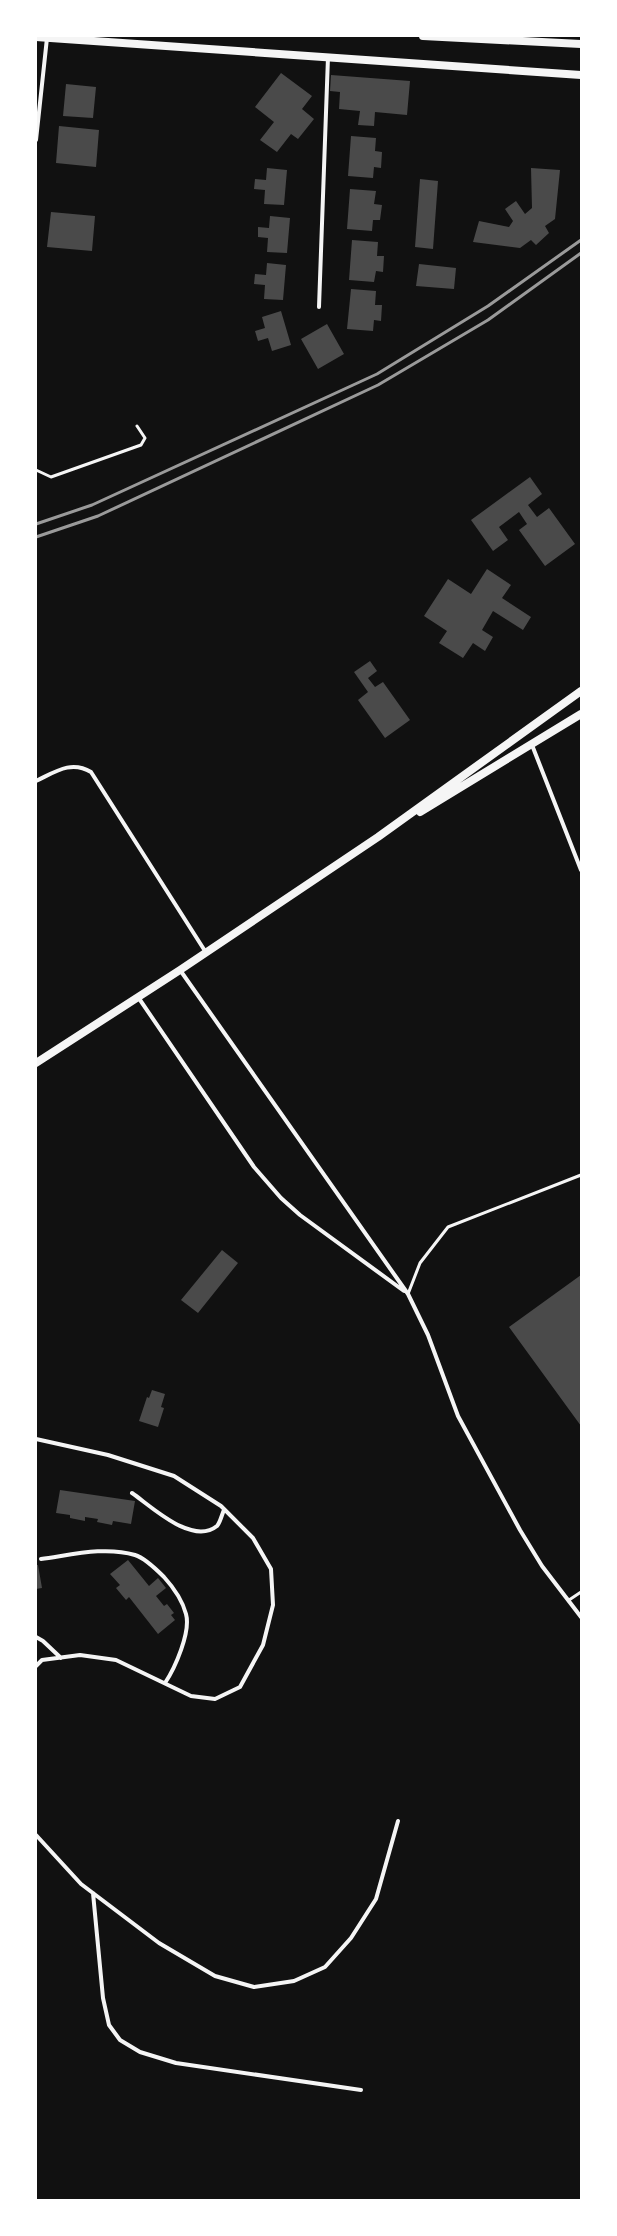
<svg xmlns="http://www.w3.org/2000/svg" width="617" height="2236" font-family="Georgia,serif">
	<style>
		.building { fill: #4a4a4a }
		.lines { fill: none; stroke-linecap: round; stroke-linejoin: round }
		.service { stroke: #f5f5f5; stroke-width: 3 }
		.minor { stroke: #f5f5f5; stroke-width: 4 }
		.secondary { stroke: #f5f5f5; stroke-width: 8 }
		.rail { stroke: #9a9a9a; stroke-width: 3 }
	</style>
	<rect width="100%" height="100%" fill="#111"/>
	<path class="building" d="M281 73 312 96 302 109 314 119 298 139 291 134 277 152 260 140 274 122 255 107Z
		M331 75 410 81 407 115 375 112 374 126 358 125 360 111 339 109 340 92 330 91Z
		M66 84 96 87 93 118 63 116Z
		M59 126 99 130 96 167 56 163Z
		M351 136 376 138 375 151 382 152 381 168 374 167 373 178 348 176Z
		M267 168 287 170 284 205 264 204 265 190 254 189 255 179 266 180Z
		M531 168 560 170 555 219 545 226 549 233 536 245 531 240 520 248 473 242 479 221 509 227 513 221 505 209 516 201 525 214 532 208Z
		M420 179 438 181 433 249 415 247Z
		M350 189 376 191 374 204 382 205 380 220H373L372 231 347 229Z
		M51 212 95 216 92 251 47 247Z
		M270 216 290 218 287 253 267 252 268 238 258 237V227L269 228Z
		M352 240 378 242 377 256H384L383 272 376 271 374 282 349 280Z
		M267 263 286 265 283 300 264 299 265 285 254 284 255 274 266 275Z
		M419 264 456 268 454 289 416 286Z
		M351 289 376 291 375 305H382L381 321 374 320 373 331 347 329Z
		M281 311 291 345 272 351 268 338 258 341 255 331 265 328 262 317Z
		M327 324 344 354 318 369 301 339Z
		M530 477 542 494 528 505 537 517 549 508 575 544 545 566 519 530 527 524 519 512 499 527 508 540 493 551 471 520Z
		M487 569 511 585 502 598 531 617 523 630 493 611 482 630 493 637 485 651 473 643 463 658 439 643 447 631 424 616 448 579 471 594Z
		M370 661 377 671 368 678 375 687 383 682 410 720 385 738 358 700 368 692 354 672Z
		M222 1250 238 1263 198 1313 181 1300Z
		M581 1275V1426L509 1327Z
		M152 1390 165 1394 161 1407 164 1408 158 1427 139 1421 147 1397 149 1398Z
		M60 1490 135 1501 131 1524 113 1521 112 1525 97 1522 98 1519 85 1517V1521L70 1518V1515L56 1513Z
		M128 1560 149 1586 158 1578 166 1588 156 1596 164 1606 167 1604 174 1613 171 1615 175 1620 158 1634 129 1597 126 1600 116 1588 120 1585 110 1574Z
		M36 1565H38L42 1588 36 1589Z"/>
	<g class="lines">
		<path class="service" d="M36 470 51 477 141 445 145 438 137 426
			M408 1294 420 1263 448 1227 581 1175
			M569 1600 581 1592"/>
		<path class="minor" d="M36 140 47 38
			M319 307 328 57
			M532 745 581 870
			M36 781C55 772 71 760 91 772L205 951
			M180 970 408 1294 428 1335 458 1416 520 1530 542 1566 581 1617
			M138 997 254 1167 281 1198 300 1215 404 1291
			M36 1439 108 1455 174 1476 221 1506 253 1538 271 1569 273 1605 263 1645 240 1687 215 1699 191 1696 116 1660 80 1655 42 1660 36 1666
			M132 1493C151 1506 192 1546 217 1526 220 1523 222 1514 224 1510
			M41 1559C71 1555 105 1546 135 1555 145 1558 157 1570 164 1577 174 1588 182 1599 186 1614 191 1632 175 1668 165 1683
			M36 1637 43 1641 61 1658
			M36 1835 81 1884 159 1943 215 1976 254 1987 294 1981 325 1967 351 1938 376 1899 398 1821
			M93 1893 103 1998 109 2025 120 2040 140 2052 176 2063 361 2090"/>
		<path class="secondary" d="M423 36 581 44
			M36 37 581 75
			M420 812 581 714
			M36 1063 180 970 378 837 581 691"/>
		<path class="rail" d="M36 524 92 505 377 374 488 306 581 240
			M36 537 98 516 378 385 488 320 581 253"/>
	</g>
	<rect width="617" height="2236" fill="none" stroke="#ffffff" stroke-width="74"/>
</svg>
